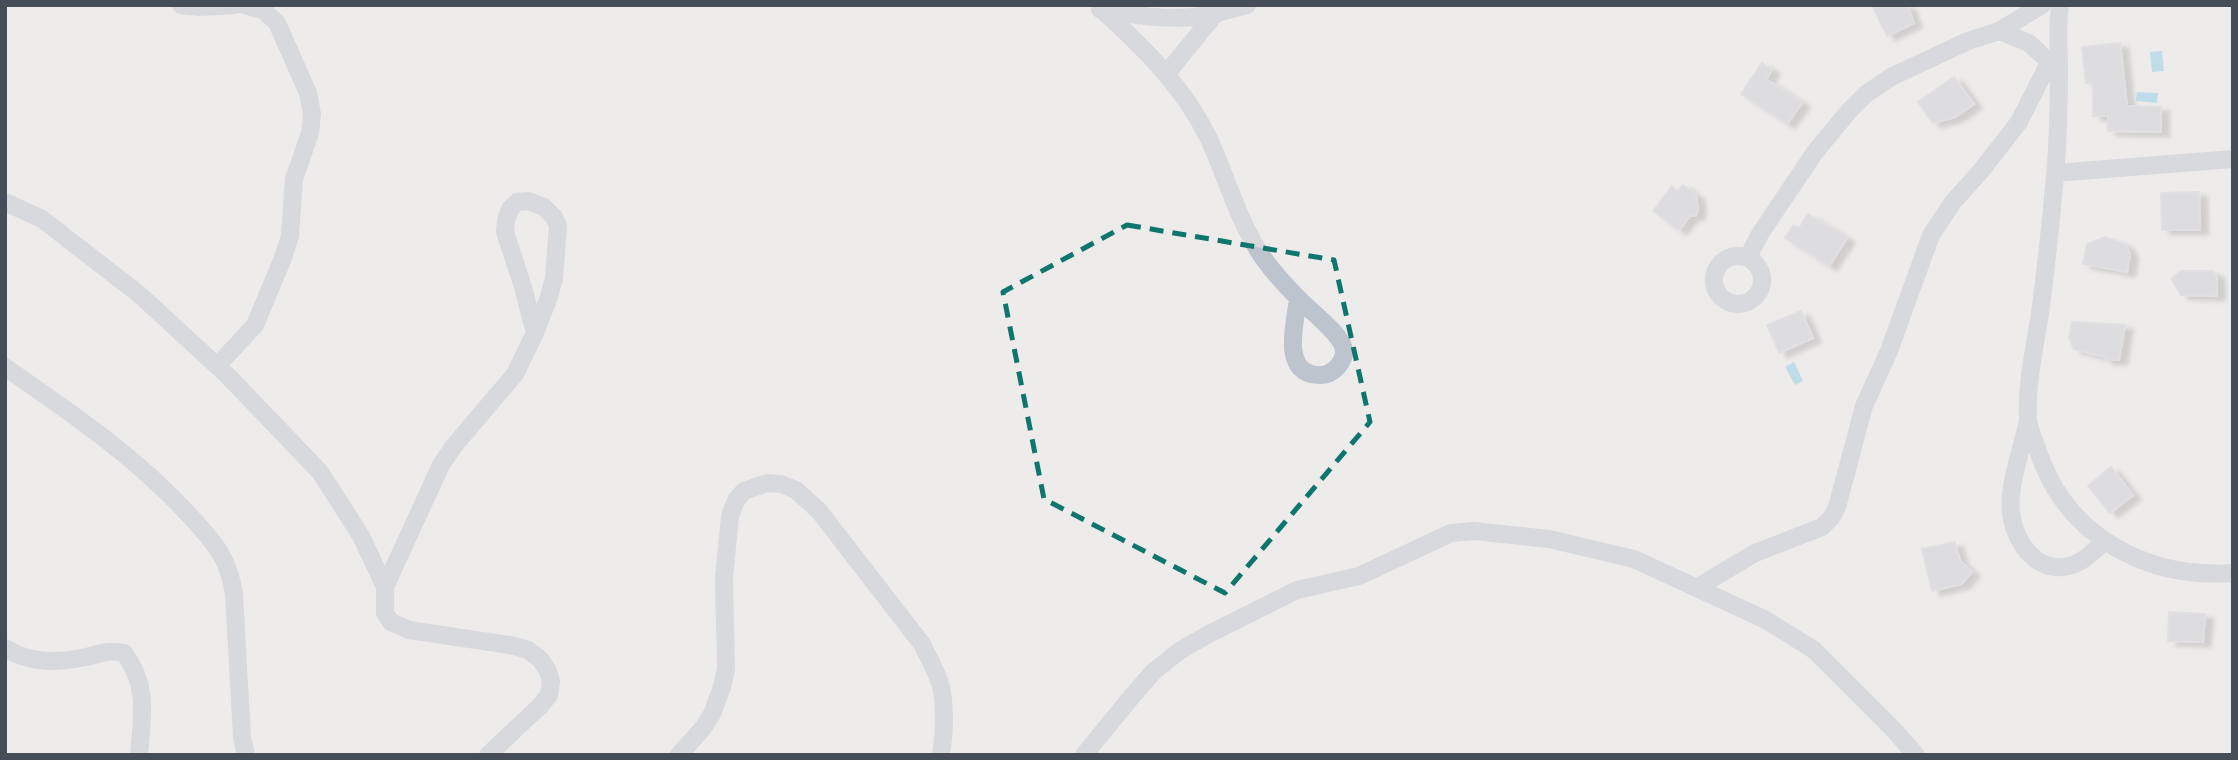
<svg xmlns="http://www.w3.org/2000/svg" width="2238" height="760" font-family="'Golos Text',sans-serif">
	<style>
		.water { fill: #88cbe7 }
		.building { fill: #c8cad0; stroke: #cfd1d7; stroke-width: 2; filter: url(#shadow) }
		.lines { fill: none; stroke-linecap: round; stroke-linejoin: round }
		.minor { stroke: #bdc4cd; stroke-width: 18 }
		.marked { fill: none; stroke: #0f766e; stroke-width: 5; stroke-dasharray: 14 9; stroke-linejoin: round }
	</style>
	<defs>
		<filter id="shadow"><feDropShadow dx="8" dy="4.5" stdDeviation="2" flood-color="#0004"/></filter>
	</defs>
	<rect width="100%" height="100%" fill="#eeebeb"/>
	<path class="water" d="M2162 51 2164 71 2152 72 2150 52Z
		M2137 92 2158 93 2157 103 2136 101Z
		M1794 362 1803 381 1795 385 1785 367Z"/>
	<path class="building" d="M1872 5H1907L1914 23 1887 36Z
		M2120 43 2127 106 2161 107V132L2108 131V116H2093V83H2086L2082 47Z
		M1762 63 1772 70 1766 79 1802 103 1787 124 1741 94Z
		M1954 77 1974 104 1955 117 1933 123 1918 102Z
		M1683 185 1696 195 1698 209 1696 215 1690 216 1679 230 1653 211 1672 186 1678 191Z
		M2199 192 2200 230H2162L2161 193Z
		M1808 214 1847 238 1829 266 1785 238 1793 226 1799 228Z
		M2105 237 2125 244 2130 254 2127 272 2083 264 2087 244Z
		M2181 271H2212L2217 276V296L2181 295 2171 279Z
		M1801 311 1813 338 1779 353 1767 325Z
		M2072 322 2125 325 2119 360H2105L2106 357 2074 349 2069 338Z
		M2111 467 2133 495 2110 513 2088 486Z
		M1955 542 1960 561 1972 572 1961 584 1932 591 1922 549Z
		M2169 612 2205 614 2203 642 2168 641Z"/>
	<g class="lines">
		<path class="minor" d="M181 5 200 7 235 5
			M2060 5C2057 26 2059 48 2059 69 2059 104 2058 141 2055 176 2051 221 2046 268 2040 313 2035 347 2026 384 2028 419 2029 431 2036 443 2039 454 2068 537 2147 579 2233 573
			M1100 9C1130 15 1163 20 1193 17 1212 15 1229 10 1247 5
			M1101 9C1143 47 1184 87 1209 139 1227 178 1239 224 1264 259 1274 273 1287 287 1299 299 1310 311 1342 334 1344 350 1345 360 1336 371 1327 374 1322 376 1316 375 1311 374 1282 366 1296 320 1298 298
			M1999 31 2029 43 2057 69
			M1167 73 1215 14
			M2055 173 2233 159
			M5 202 42 219 140 295 229 377 320 472 361 536 385 587
			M1714 280a24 24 0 1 1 48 0a24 24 0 1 1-48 0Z
			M1748 257 1760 234 1815 152 1849 111 1866 94 1891 77 1968 41 1999 31 2042 5
			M217 366 255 325 283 258 290 236 294 179 310 133 312 114 308 93 277 23 263 10 244 5
			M5 367C70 412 136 457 190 516 202 529 215 543 223 558 229 570 232 581 234 594L242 737 246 755
			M2028 421C2022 448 2008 485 2011 512 2014 544 2040 578 2075 564 2086 560 2096 549 2105 541
			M1698 587 1755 553 1822 527 1831 518 1837 507 1864 406 1889 351 1931 235 1953 202 1980 172 2019 122 2050 61
			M5 648C31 664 56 663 86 657 103 653 105 650 124 653 149 686 142 716 139 755
			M488 755 540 706 549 695 551 682 548 671 540 659 528 650 510 645 409 630 391 622 385 613V587L441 465 453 447 515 374 535 333 549 297 554 278 558 226 554 217 544 207 528 201 517 202 510 209 506 220 505 232 523 287 535 333
			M679 755 703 728 712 714 722 687 726 669 724 578 730 516 736 500 744 491 767 483 781 484 796 490 819 511 922 644C929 659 939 675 942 691 945 711 944 735 941 755
			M1084 755 1133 695 1154 671 1181 650 1207 635 1297 590 1359 576 1451 533 1474 531 1549 539 1634 559 1766 620 1814 650 1893 729 1916 755"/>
	</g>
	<path d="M0 0H2238V760H0ZM1127 225 1334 260 1370 422 1225 593 1044 499 1003 292Z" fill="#eeebeb" fill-opacity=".55" fill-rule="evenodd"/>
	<path class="marked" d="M1127 225 1334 260 1370 422 1225 593 1044 499 1003 292Z"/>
	<rect width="2238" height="760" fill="none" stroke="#454d58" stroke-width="14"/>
</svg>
